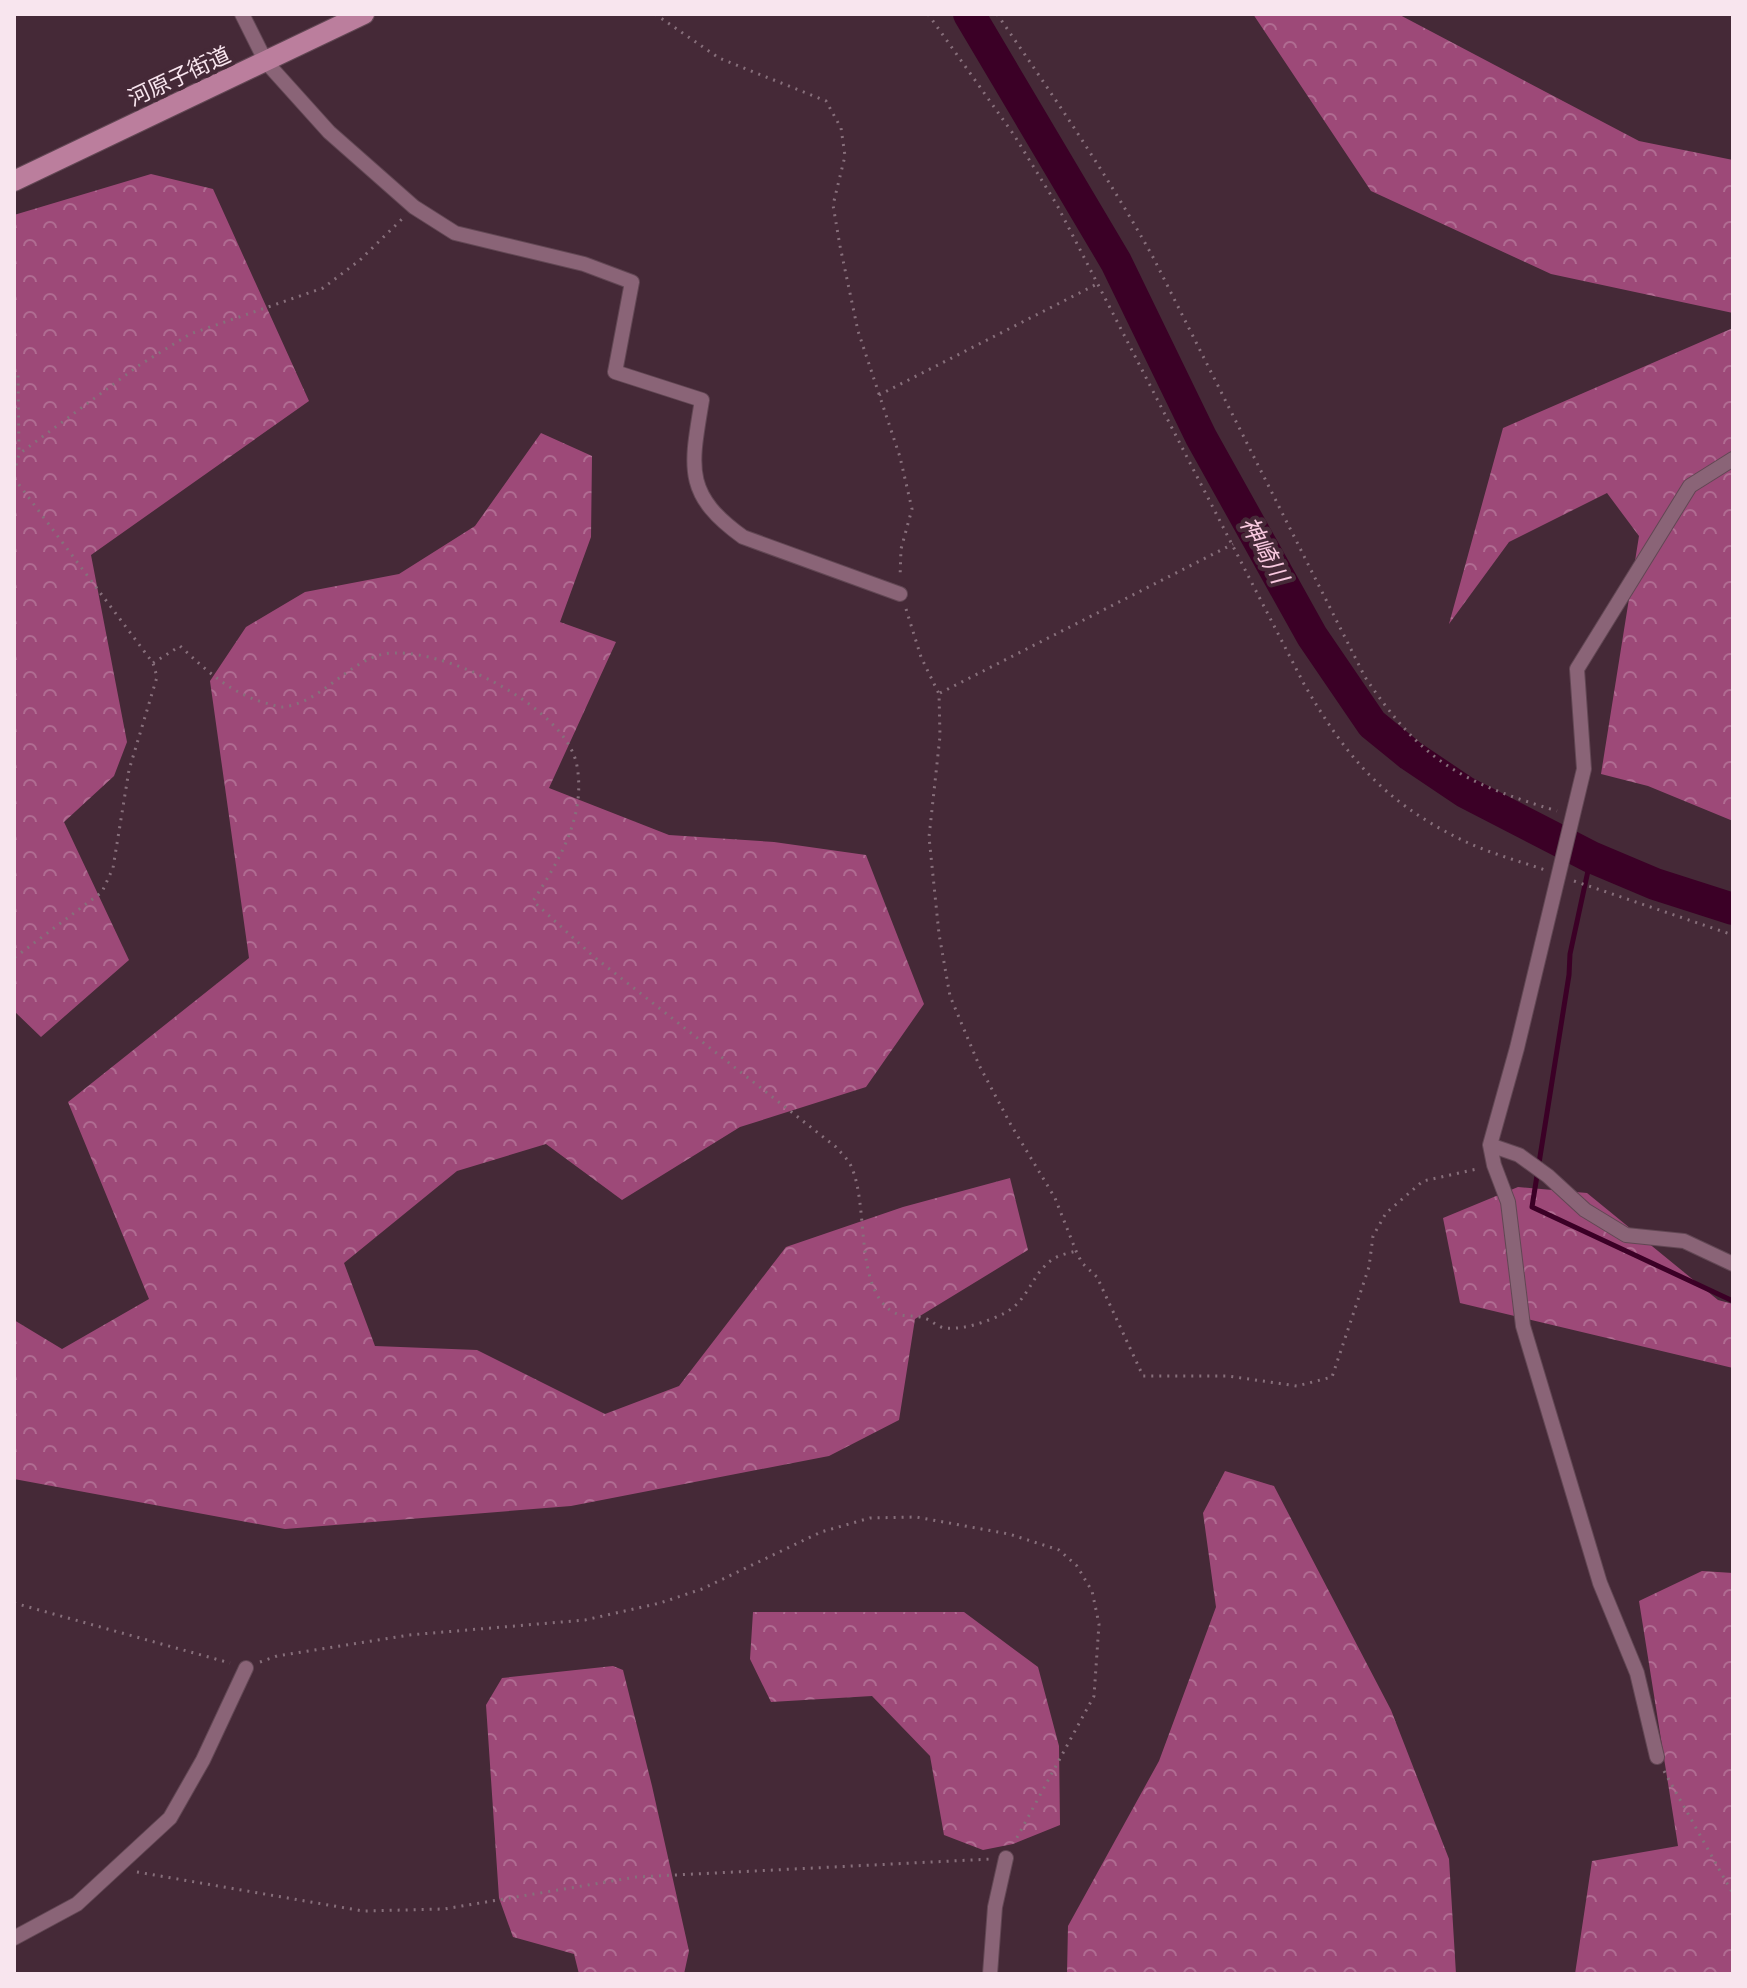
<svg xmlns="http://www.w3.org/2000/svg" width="1747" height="1988" font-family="'Nunito Sans','Noto Sans JP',sans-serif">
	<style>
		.forest { fill: url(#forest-crowns) }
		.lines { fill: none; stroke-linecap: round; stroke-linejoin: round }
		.stream { stroke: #3b0026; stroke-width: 5 }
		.river { stroke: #3b0026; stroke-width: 32 }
		.street-casing { stroke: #624754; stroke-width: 16 }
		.secondary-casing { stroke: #624754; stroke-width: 22 }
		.path { stroke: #876f7b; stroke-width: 3; stroke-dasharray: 2 6; stroke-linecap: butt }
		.street { stroke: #8a6477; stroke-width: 14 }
		.secondary { stroke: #bb7e9d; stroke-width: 20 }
		.labels { text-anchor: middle; stroke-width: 8; stroke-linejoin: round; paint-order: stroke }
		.street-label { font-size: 22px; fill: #f8e5ee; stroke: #452937 }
		.water-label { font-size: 24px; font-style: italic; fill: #f9c9e0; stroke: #452937 }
	</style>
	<defs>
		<pattern id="forest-crowns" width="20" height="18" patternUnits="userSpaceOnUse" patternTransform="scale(2)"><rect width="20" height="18" fill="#9d4978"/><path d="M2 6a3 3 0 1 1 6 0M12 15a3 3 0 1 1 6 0" fill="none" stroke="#b06c92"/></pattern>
	</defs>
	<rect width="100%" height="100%" fill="#452937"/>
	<path class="forest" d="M1253 14H1398L1639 141 1733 160V313L1551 274 1371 191Z
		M151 174 213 189 309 401 91 555 127 742 114 776 64 822 129 960 41 1037 14 1011V215Z
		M1733 328V821L1648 786 1601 774 1639 536 1607 493 1509 542 1449 624 1503 428Z
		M541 433 592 456 591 537 560 622 616 642 549 788 669 835 774 842 866 855 924 1004 866 1087 740 1127 622 1200 546 1144 457 1171 344 1263 375 1346 477 1350 605 1414 679 1386 786 1247 903 1207 1010 1178 1028 1250 915 1319 899 1420 829 1456 571 1506 285 1529 14 1479V1320L62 1349 149 1299 68 1102 249 958 210 681 246 627 305 592 399 574 475 526Z
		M1518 1187 1587 1193 1718 1300 1733 1304V1368L1460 1303 1443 1218Z
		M1225 1471 1274 1486 1391 1710 1449 1859 1456 1974H1067L1068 1926 1159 1761 1216 1607 1203 1513Z
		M1702 1571 1733 1573V1974H1575L1592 1861 1678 1846 1639 1601Z
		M753 1612H964L1038 1667 1059 1746 1060 1825 1013 1844 983 1850 944 1835 930 1756 872 1696 771 1702 750 1659Z
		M613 1666 623 1670 652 1786 689 1951 684 1974H579L574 1954 513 1937 499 1898 486 1705 502 1678Z"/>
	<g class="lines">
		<path class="stream" d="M1591 857 1570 954 1569 975 1532 1207 1733 1301"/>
		<path class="river" d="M969 14 1116 262 1201 437 1312 636 1372 724 1410 755 1465 792 1591 857 1655 884 1733 909"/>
		<defs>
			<path id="street" d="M242 14 266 62 329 132 414 207 455 233 584 264 632 282 615 372 702 400C691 467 683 494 743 537L900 594
				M1490 1145 1519 1155 1548 1176 1585 1210 1626 1235 1684 1241 1733 1264
				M1657 1757 1637 1673 1600 1583 1523 1326 1508 1202 1494 1165 1490 1145 1517 1048 1584 769 1577 669 1690 486 1733 459
				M14 1938 77 1904 170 1818 203 1760 246 1668
				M990 1974 995 1907 1006 1858"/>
			<path id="secondary" d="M14 181 364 14"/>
		</defs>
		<use href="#street" class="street-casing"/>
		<use href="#secondary" class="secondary-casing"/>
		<path class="path" d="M655 14 719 58 826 101 841 128 845 156 833 205 840 246 858 331 900 457 912 509 901 549 900 578
			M928 14 1014 135 1057 205 1304 684C1345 755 1382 800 1458 838 1485 852 1516 860 1545 870
			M997 14C1052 94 1107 174 1154 259L1365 677C1422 762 1461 782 1557 811
			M14 369 18 374 19 454
			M879 395 1099 283
			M14 473 19 454 138 366 190 334 323 288 360 260 403 218
			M14 478 153 663 157 677 129 770 113 868 102 892 14 958
			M906 609 921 657 939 694 940 736 929 837 939 934 950 996 979 1065 1011 1125 1055 1198 1076 1251 1082 1263 1097 1277 1143 1376H1228L1297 1386 1332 1377 1369 1267 1373 1236 1386 1213 1423 1181 1477 1169
			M153 663 180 646C207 671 229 692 265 703 271 704 277 707 282 707 320 704 348 661 384 654 440 644 567 707 577 766 586 816 559 861 533 901L593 956 836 1147C841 1153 848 1159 851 1166 870 1207 853 1291 895 1313 903 1317 915 1315 924 1318 932 1320 938 1328 946 1328 964 1330 989 1321 1005 1313 1030 1299 1031 1274 1053 1259 1059 1255 1069 1253 1076 1251
			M940 693 1233 544
			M1574 881 1733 935
			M14 1603 230 1663
			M260 1662 277 1656 409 1635 585 1620 660 1603 702 1589 821 1532 870 1518 916 1517 1009 1534 1059 1550 1077 1566 1092 1591 1099 1624 1094 1696 1014 1843
			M1664 1771 1733 1894
			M137 1872 363 1911 444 1909 636 1877 991 1859"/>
		<use href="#street" class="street"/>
		<use href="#secondary" class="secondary"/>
	</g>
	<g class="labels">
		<g class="street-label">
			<text transform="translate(179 76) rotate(-25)" y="8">河原子街道</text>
		</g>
		<g class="water-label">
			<text transform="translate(1264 550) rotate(61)" y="8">神崎川</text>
		</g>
	</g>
	<rect width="1747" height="1988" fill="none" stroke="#f8e5ee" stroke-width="32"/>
</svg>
